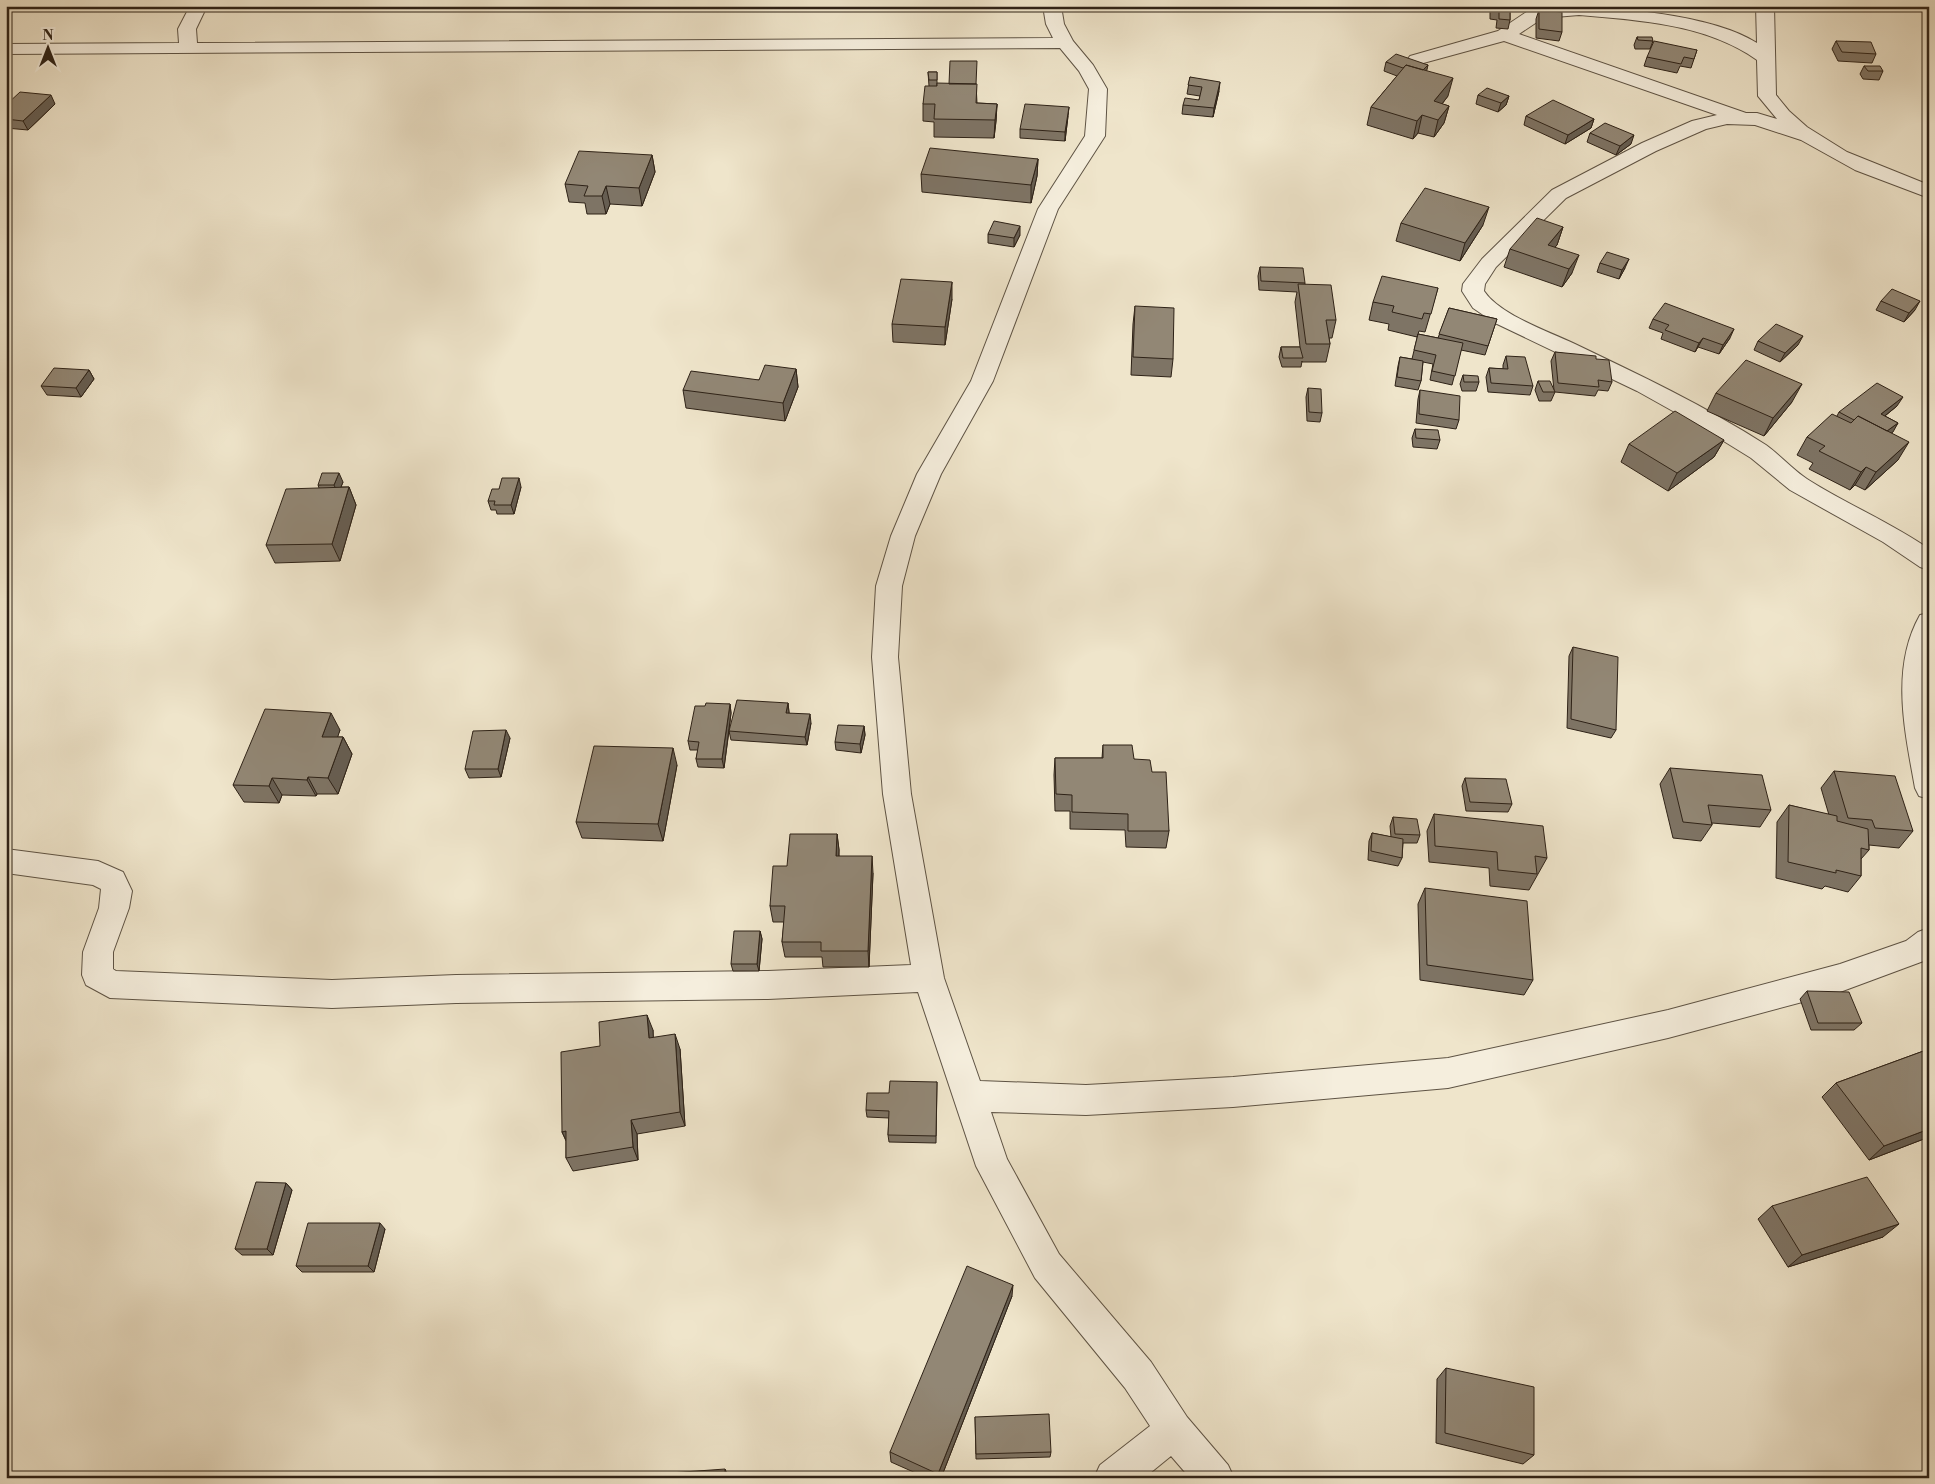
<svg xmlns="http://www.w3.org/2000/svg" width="1935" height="1484" font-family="'Libre Bodoni',serif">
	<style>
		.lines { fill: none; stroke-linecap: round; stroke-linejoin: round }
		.minor-casing { stroke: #5e5344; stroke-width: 2 }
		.minor { fill: #f5eedd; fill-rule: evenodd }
		.wall { fill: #7e7465; stroke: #2e2217 }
		.shaded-wall { fill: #665e52; stroke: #2e2217 }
		.building { fill: #928775; stroke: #2e2217 }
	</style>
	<rect width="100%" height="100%" fill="#efe5cb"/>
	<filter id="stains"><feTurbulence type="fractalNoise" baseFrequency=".004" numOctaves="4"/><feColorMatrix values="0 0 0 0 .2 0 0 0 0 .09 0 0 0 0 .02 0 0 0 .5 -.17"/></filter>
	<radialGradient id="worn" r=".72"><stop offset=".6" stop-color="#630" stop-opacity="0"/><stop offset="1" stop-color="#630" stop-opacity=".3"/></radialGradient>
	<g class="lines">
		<defs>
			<path id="minor" d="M190 6H207L196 29 197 43 1053 38 1046 24 1043 6H1061L1064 24 1073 41 1093 65 1107 89 1105 136 1058 209 993 381 941 474 915 536 902 586 898 657 911 794 944 978 980 1081 1086 1085 1233 1077 1448 1058 1668 1010 1840 964 1906 941 1918 932 1929 928V959L1840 992 1668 1038 1448 1088 1233 1107 1086 1115 991 1112 1007 1159 1059 1254 1151 1362 1187 1417 1228 1465 1234 1478H1190L1171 1456 1144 1478H1094L1100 1465 1150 1426 1125 1388 1035 1278 976 1166 918 992 768 999 456 1003 332 1008 110 998 86 985 82 975 83 952 99 908 101 889 93 885 6 873V849L98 861 123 872 132 891 129 908 113 952V969L116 971 332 980 456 975 768 971 911 965 883 794 872 657 876 586 891 536 917 474 971 381 1038 209 1085 136 1089 89 1079 71 1060 48 6 54V44L179 43 178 29Z
				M1549 6C1605 6 1710 13 1757 43L1756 6H1774L1776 95 1789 111 1807 127 1847 152 1929 185V198L1855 170 1801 140 1755 125 1727 124 1706 129 1656 151 1566 198 1496 267 1485 284 1484 291C1500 315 1548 331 1575 344 1640 375 1705 406 1766 445 1780 455 1792 469 1807 479 1846 504 1890 522 1929 549V570L1920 567 1883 542 1790 490 1751 458 1696 424 1637 391 1495 323 1473 308 1462 291 1463 284 1482 259 1552 190 1642 143 1692 121 1717 115 1504 41 1416 65 1410 64 1407 60 1410 56 1498 31 1528 11ZM1579 15C1638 20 1707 24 1757 60L1758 96 1777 119 1757 113H1746L1519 34 1543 18Z
				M1929 613V799L1919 796 1915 788C1905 732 1890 668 1920 615Z"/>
		</defs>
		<use href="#minor" class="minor-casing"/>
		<use href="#minor" class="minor"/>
	</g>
	<path class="wall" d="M1491 6H1510V20L1508 29 1496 28 1497 20 1490 19V12Z
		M1539 10 1562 32 1559 41 1536 38V19Z
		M1637 37 1653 41 1650 49H1635L1634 45Z
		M1836 41 1876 54 1872 63 1838 61 1832 49Z
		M1697 50 1691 68 1680 66 1677 73 1644 66 1647 57Z
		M1386 62 1428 65 1426 71 1448 96 1442 104 1449 106 1444 123 1434 137 1418 133 1413 139 1367 125 1371 107 1397 76 1384 71Z
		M1864 66 1883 71 1879 80 1863 79 1860 74Z
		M928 72H937V86L976 84 977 103 997 104 996 121 994 138 934 137V122L923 121V104L929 86Z
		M1190 77 1219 91 1213 117 1182 114 1183 105 1199 100 1200 96 1187 94Z
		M1478 95 1509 96 1506 105 1498 112 1476 104Z
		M55 104 28 130 6 128V105Z
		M1068 116 1065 141 1020 138V129Z
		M1526 116 1594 119 1591 128 1565 144 1524 125Z
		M1590 133 1631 144 1616 155 1587 142Z
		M652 155 655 172 642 206 610 204 606 214H587L585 203 569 202 565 184Z
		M1038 159 1037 176 1031 203 922 192 921 174Z
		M1401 223 1483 225 1460 261 1396 241Z
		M1563 227 1557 245 1555 247 1572 273 1562 287 1504 267 1510 249Z
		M988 234 1020 235 1014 247 988 243Z
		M1600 263 1625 268 1619 279 1597 272Z
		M1260 267 1305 283V284L1336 320 1332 338H1329L1330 344 1326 362H1302V361L1301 367H1282L1279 357 1281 347H1300L1295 302 1297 292 1259 290 1258 276Z
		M1438 288 1425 332 1419 331 1417 337 1388 330 1389 324 1369 320 1373 302Z
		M952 299 945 345 893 342 892 324Z
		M1881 301 1915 310 1904 322 1876 310Z
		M1135 306 1173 359 1171 377 1131 375 1133 324Z
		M1449 308 1497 319 1485 355 1461 350 1452 385 1430 380 1433 364 1423 362 1421 381 1418 390 1395 386 1398 366 1400 357 1412 359 1418 334 1438 338Z
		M1653 319 1730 338 1719 354 1698 347 1695 352 1661 339 1663 333 1649 328Z
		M1758 341 1798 345 1780 362 1754 350Z
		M1555 352 1596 359 1612 382 1608 391 1598 390 1595 396 1555 392 1551 401H1539L1535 390 1538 381 1554 390 1551 361Z
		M1506 356 1533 386 1530 395 1488 392 1486 377 1489 368 1503 369V365Z
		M796 369 798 387 785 421 686 408 683 390 759 380Z
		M89 370 94 379 81 397 47 395 41 386Z
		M1463 375 1479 382 1476 391H1462L1460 384Z
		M1308 388 1322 413 1320 422 1307 421 1306 397Z
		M1420 390 1459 420 1456 429 1416 423 1418 399Z
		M1716 393 1792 402 1764 436 1707 411Z
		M1897 406 1885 416 1898 423 1891 433 1898 460 1865 490 1855 485 1850 490 1809 469 1813 463 1797 455 1807 437 1837 416 1839 412Z
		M1415 429 1440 440 1437 449 1413 447 1412 438Z
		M1724 440 1714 457 1668 491 1621 462 1629 444Z
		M343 482 341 487H349L356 505 340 561 275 563 266 545 319 488 318 485Z
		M521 487 514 514H497L496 510H491L488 501 499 489Z
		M1573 647 1616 730 1611 738 1567 728 1569 656Z
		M788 703 789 713 811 723 807 745 731 740 729 731 724 768 698 767 696 759 698 750H690L688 741 705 706 730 704 731 713 729 731Z
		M864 726 865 735 861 753 836 750 835 742Z
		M340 730 337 737H343L352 754 338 794H317L316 796 282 795 279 803 244 802 233 785Z
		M510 738 501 777 469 778 465 769Z
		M1103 745 1134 759 1152 772 1169 831 1166 848 1126 847 1125 830 1070 829V811H1055L1054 775 1055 758H1102Z
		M677 765 663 841 582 838 576 822Z
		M1670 768 1771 810 1760 827 1712 823V825L1701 841 1673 838 1660 784Z
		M1834 771 1913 831 1899 848 1869 845V850L1861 859V876L1848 892 1825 886 1822 889 1776 878 1777 822 1789 805 1829 815 1821 788Z
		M1465 778 1512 804 1508 812 1466 811 1462 786Z
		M1434 814 1547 858 1529 890 1490 886 1489 868 1429 862 1427 831Z
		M1393 817 1420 835 1417 843H1403L1402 858 1398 866 1368 860 1369 841 1372 833 1391 837 1390 826Z
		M837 834 839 850V856L873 873 869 967H823L822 957H785L782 942 784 922H773L770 906 787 866Z
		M1425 888 1533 980 1524 995 1420 980 1418 904Z
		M760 931 762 939 759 971H733L731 964Z
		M1807 991 1862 1023 1854 1030H1811L1800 999Z
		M653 1030V1038L680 1049 685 1126 637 1134 638 1160 573 1171 566 1158V1141L562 1132 600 1046Z
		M1929 1049V1137L1869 1160 1822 1097 1836 1083Z
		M937 1082 936 1143 889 1142 888 1135 889 1118 867 1117 866 1110 889 1093Z
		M286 1183 292 1190 273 1255H242L235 1249Z
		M1772 1206 1883 1237 1788 1267 1758 1219Z
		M385 1229 374 1272H302L296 1266Z
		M1012 1296 941 1478H927L891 1462 890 1452Z
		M1446 1368 1534 1455 1523 1464 1436 1443 1437 1379Z
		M975 1417 1051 1452 1050 1457 976 1459Z"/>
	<path class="shaded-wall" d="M1428 65 1426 74 1418 73Z
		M1453 78 1448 96 1431 118 1434 101Z
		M1220 82 1219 91 1213 117 1214 108Z
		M51 95 55 104 28 130 23 121Z
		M1509 96 1506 105 1498 112 1501 103Z
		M997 104 996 121 994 138 995 120Z
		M1449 106 1444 123 1434 137 1438 120Z
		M1069 107 1068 116 1065 141V132Z
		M1422 115 1418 133 1413 139 1417 121Z
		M1594 119 1591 128 1565 144 1568 135Z
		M1634 135 1631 144 1616 155 1620 146Z
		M652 155 655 172 642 206 639 188Z
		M1038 159 1037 176 1031 203V185Z
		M606 186 610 204 606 214 602 196Z
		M1489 207 1483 225 1460 261 1465 243Z
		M1020 226V235L1014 247V238Z
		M1563 227 1557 245 1543 261 1548 245Z
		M1579 255 1572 273 1562 287 1569 269Z
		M1629 259 1625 268 1619 279 1622 270Z
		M952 282V299L945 345V327Z
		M1920 301 1915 310 1904 322 1909 313Z
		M1734 329 1730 338 1719 354 1723 345Z
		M1803 336 1798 345 1780 362 1785 353Z
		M1703 338 1698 347 1695 352 1699 343Z
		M796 369 798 387 785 421 783 403Z
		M89 370 94 379 81 397 76 388Z
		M1802 384 1792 402 1764 436 1773 418Z
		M1903 397 1897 406 1876 423 1881 414Z
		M1898 423 1893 432 1879 442 1884 433Z
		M1724 440 1714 457 1668 491 1677 473Z
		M1909 442 1898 460 1865 490 1876 472Z
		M1866 467 1855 485 1850 490 1861 472Z
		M339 473 343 482 338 494 334 485Z
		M519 478 521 487 514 514 511 505Z
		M349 487 356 505 340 561 332 544Z
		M788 703 789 712 787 721 786 713Z
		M730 704 731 713 724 768 722 759Z
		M331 713 340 730 332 754 322 737Z
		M810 714 811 723 807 745 805 737Z
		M864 726 865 735 861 753 860 744Z
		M506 730 510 738 501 777 498 769Z
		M343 737 352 754 338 794 328 778Z
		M673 748 677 765 663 841 658 824Z
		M308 777 317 794 316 796 307 780Z
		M272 778 282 795 279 803 269 786Z
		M837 834 839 850 838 873 836 856Z
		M872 856 873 873 869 967 868 951Z
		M760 931 762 939 759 971 757 964Z
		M647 1015 653 1030 654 1053 649 1038Z
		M675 1034 680 1049 685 1126 680 1112Z
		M631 1120 637 1134 638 1160 633 1147Z
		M1929 1129V1137L1869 1160 1884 1146Z
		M566 1131 569 1146 562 1132Z
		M286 1183 292 1190 273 1255 267 1249Z
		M380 1223 385 1229 374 1272 368 1266Z
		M1899 1224 1883 1237 1788 1267 1802 1255Z
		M1013 1285 1012 1296 941 1478H939L938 1474Z
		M725 1469 729 1478H725Z"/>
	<path class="building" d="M1492 6H1510V20L1499 19V11L1492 10Z
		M1539 10 1562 12V32L1539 29Z
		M1637 37H1652L1653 41 1638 40Z
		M1654 41 1697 50 1694 59 1684 57 1681 64 1647 57Z
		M1836 41 1871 42 1876 54 1842 52Z
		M1396 54 1428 65 1423 70 1406 65 1403 68 1386 62Z
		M950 61H977L976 84H949Z
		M1406 65 1453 78 1434 101 1449 106 1438 120 1422 115 1417 121 1371 107Z
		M1864 66H1880L1883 71H1868Z
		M928 72H937V80H929Z
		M1190 77 1220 82 1214 108 1183 105 1185 98 1199 100 1202 87 1188 85Z
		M937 83 977 84 976 103 997 104 995 120 934 119 935 104H923L925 86H937Z
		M1487 88 1509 96 1501 103 1478 95Z
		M20 92 51 95 23 121 6 119V105Z
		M1553 100 1594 119 1568 135 1526 116Z
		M1025 104 1069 107 1065 132 1020 129Z
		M1605 123 1634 135 1620 146 1590 133Z
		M930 148 1038 159 1031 185 921 174Z
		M579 151 652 155 639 188 606 186 602 196H584L588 186 565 184Z
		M1425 188 1489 207 1465 243 1401 223Z
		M1537 218 1563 227 1548 245 1579 255 1569 269 1510 249Z
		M994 221 1020 226 1014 238 988 234Z
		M1607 252 1629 259 1622 270 1600 263Z
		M1260 267 1303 268 1305 283 1261 281Z
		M1382 276 1438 288 1431 314 1424 313 1422 319 1392 312 1394 306 1373 302Z
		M901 279 952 282 945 327 892 324Z
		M1298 284 1331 285 1336 320H1326L1330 344H1306Z
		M1892 289 1920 301 1909 313 1881 301Z
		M1665 303 1734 329 1723 345 1703 338 1699 343 1665 330 1669 325 1653 319Z
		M1135 306 1174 308 1173 359 1133 357Z
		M1449 308 1497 319 1488 346 1439 334Z
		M1776 324 1803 336 1785 353 1758 341Z
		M1418 334 1463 343 1455 376 1432 371 1436 355 1414 350Z
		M1281 347H1300L1303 358H1283Z
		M1555 352 1596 356V359L1609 360 1612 382 1598 380 1599 387 1558 383Z
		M1506 356 1525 357 1533 386 1491 383 1489 368 1508 369Z
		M1400 357 1423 361 1421 381 1397 377Z
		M1746 360 1802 384 1773 418 1716 393Z
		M765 365 796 369 783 403 683 390 691 371 759 380Z
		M54 368 89 370 76 388 41 386Z
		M1463 375 1478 376 1479 382H1464Z
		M1538 381H1550L1555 392H1543Z
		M1877 383 1903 397 1881 414 1898 423 1887 431 1858 416 1854 420 1839 412Z
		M1308 388 1321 389 1322 413 1309 412Z
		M1420 390 1460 396 1459 420 1419 414Z
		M1675 411 1724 440 1677 473 1629 444Z
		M1832 414 1851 423 1858 416 1909 442 1876 472 1866 467 1861 472 1819 451 1825 446 1807 437Z
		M1415 429 1438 430 1440 440 1416 438Z
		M322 473H339L334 485H318Z
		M502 478H519L511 505H494L495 501H488L492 489H499Z
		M349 487 332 544 266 545 286 489Z
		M1573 647 1618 657 1616 730 1571 719Z
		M737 700 788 703 786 713 810 714 805 737 729 731Z
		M706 703 730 704 722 759H696L699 742 688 741 695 706H705Z
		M265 709 331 713 322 737H343L328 778 308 777 307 780 272 778 269 786 233 785Z
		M838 725 864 726 860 744 835 742Z
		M506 730 498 769H465L473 731Z
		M1103 745H1132L1134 759 1150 760 1152 772H1166L1169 831H1128V814L1072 812V795L1056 794 1055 758H1103Z
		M594 746 673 748 658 824 576 822Z
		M1670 768 1762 775 1771 810 1708 805 1712 825 1683 822Z
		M1834 771 1895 776 1913 831 1875 828 1872 820 1848 818Z
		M1465 778 1506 779 1512 804 1470 802Z
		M1789 805 1837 816V821L1868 829 1869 850 1861 848V876L1836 870V873L1788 862Z
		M1434 814 1543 826 1547 858 1535 856 1537 874 1498 870 1497 852 1435 846Z
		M1393 817 1417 819 1420 835 1395 834Z
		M1372 833 1403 839 1402 858 1371 851Z
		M790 834H837L836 856H872L868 951H821V942H782L785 906H770L773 866H787Z
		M1425 888 1527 901 1533 980 1427 965Z
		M734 931H760L757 964H731Z
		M1807 991 1849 992 1862 1023H1818Z
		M647 1015 649 1038 675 1034 680 1112 631 1120 633 1147 566 1158V1131L562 1132 561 1052 600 1046 599 1022Z
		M1929 1049V1129L1884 1146 1836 1083Z
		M890 1081 937 1082 936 1136 888 1135 889 1111 866 1110 867 1093H889Z
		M1867 1177 1899 1224 1802 1255 1772 1206Z
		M256 1182 286 1183 267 1249H235Z
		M308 1223H380L368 1266H296Z
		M967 1266 1013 1285 938 1474 890 1452Z
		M1446 1368 1534 1387V1455L1445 1433Z
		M1049 1414 1051 1452 976 1454 975 1417Z
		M725 1469V1478H642V1475Z"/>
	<rect width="1935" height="1484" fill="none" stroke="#efe5cb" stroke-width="25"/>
	<rect x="8" y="8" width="1920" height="1469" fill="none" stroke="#2e2217" stroke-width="2.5"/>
	<rect x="12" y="12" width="1910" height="1459" fill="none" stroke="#2e2217"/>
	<g transform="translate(48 48)" stroke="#f5eedd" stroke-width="4" paint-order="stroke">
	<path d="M0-4L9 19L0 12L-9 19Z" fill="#2e2217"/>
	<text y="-8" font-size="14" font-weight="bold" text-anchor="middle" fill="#2e2217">N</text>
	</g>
	<rect width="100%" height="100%" filter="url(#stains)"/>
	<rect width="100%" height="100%" fill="url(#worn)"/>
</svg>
